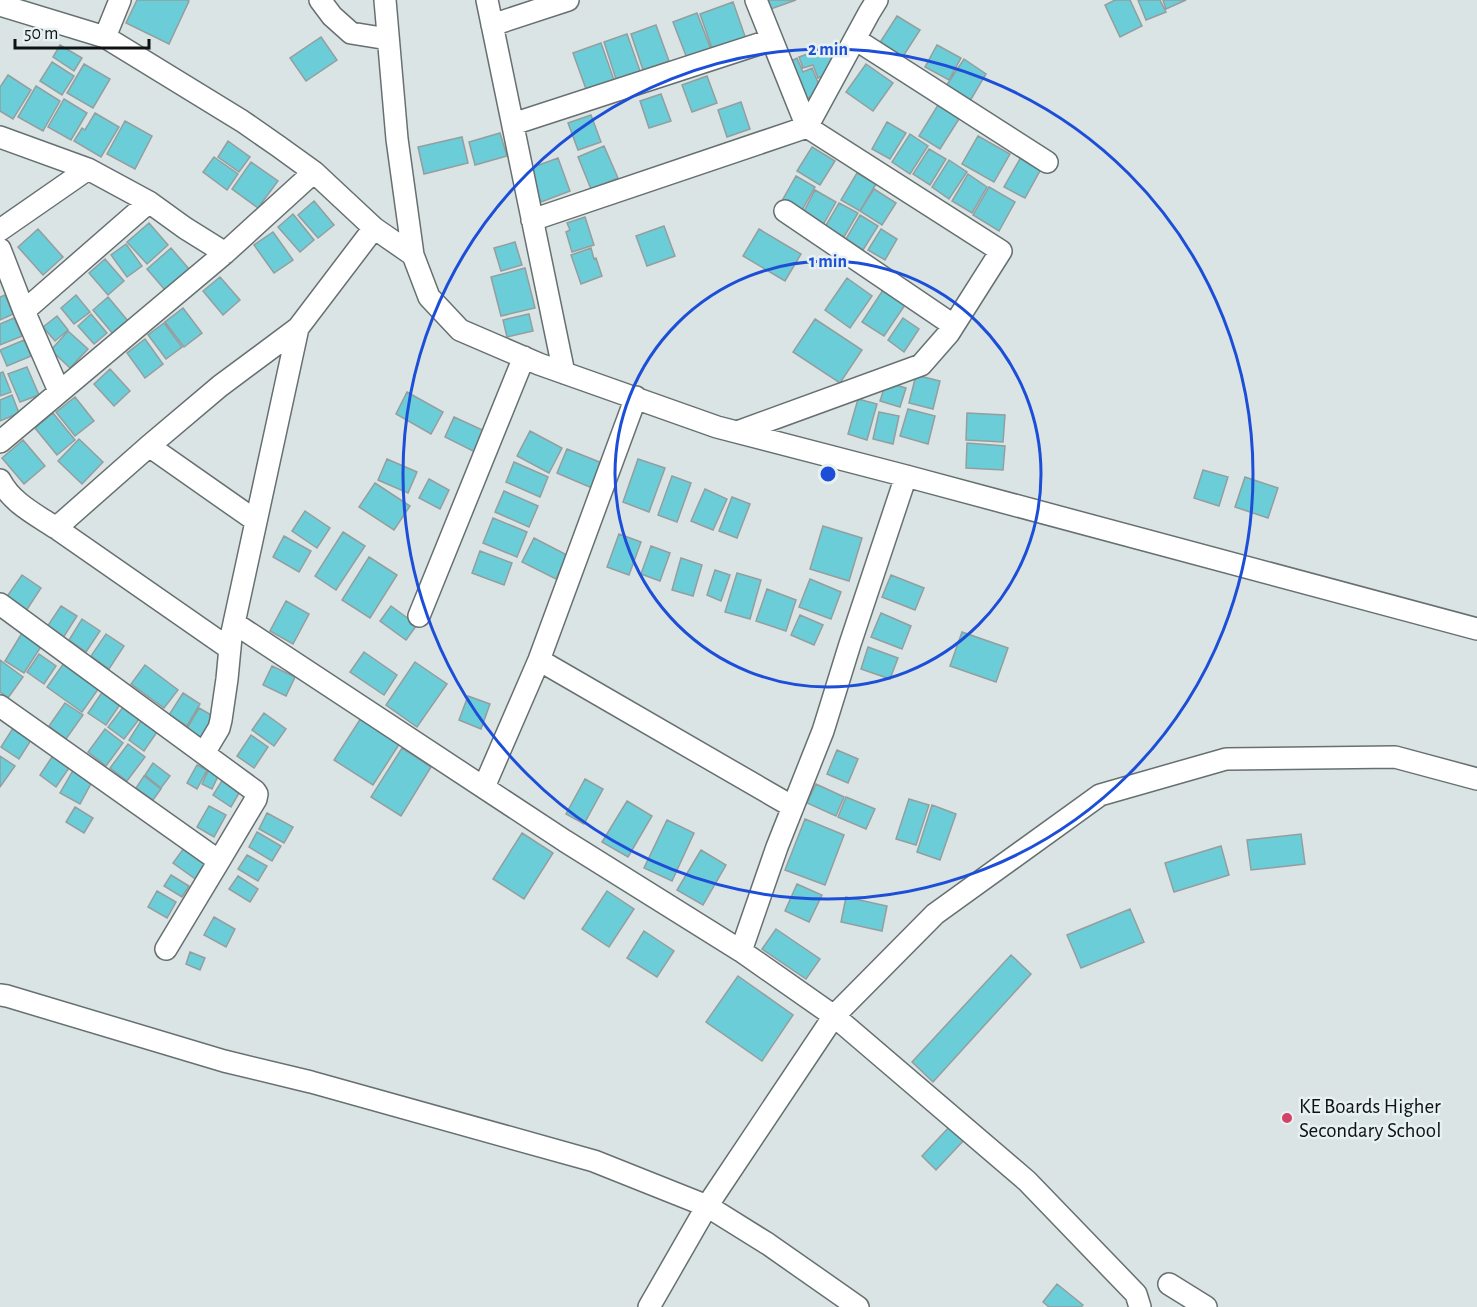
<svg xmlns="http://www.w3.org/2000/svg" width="1477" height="1307" font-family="'Alegreya Sans',sans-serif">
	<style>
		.building { fill: #6bcdd7; stroke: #949e9f; stroke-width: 1.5 }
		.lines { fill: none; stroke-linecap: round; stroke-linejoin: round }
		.minor-casing { stroke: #677071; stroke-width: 24 }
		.minor { stroke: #fff; stroke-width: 21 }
		.ring { fill: none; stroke: #1d4ed8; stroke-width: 3 }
		.poi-dot { fill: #d24367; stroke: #e7f1f2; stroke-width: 2 }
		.labels { text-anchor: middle; stroke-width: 5; stroke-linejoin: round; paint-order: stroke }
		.poi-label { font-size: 21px; fill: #0f1213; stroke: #e7f1f2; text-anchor: start }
		.centre { fill: #1d4ed8; stroke: #e7f1f2; stroke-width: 3 }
		.ring-label { font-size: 18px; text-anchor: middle; font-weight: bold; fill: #1d4ed8; stroke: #e7f1f2; stroke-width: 5; stroke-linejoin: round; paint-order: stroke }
	</style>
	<rect width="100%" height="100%" fill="#dae4e5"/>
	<path class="building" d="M137 0H187L189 1 169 44 126 23Z
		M761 0H796L765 11Z
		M1115 0H1130L1142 26 1120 37 1105 5Z
		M1138 0H1160L1166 12 1146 20Z
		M1163 0H1186L1166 9Z
		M733 2 746 39 713 51 700 14Z
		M697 13 712 52 688 61 673 22Z
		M897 16 920 30 902 58 879 44Z
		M656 25 669 61 643 70 631 34Z
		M627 34 640 71 616 79 604 42Z
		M321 37 337 60 306 81 290 58Z
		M601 43 614 80 586 89 573 53Z
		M60 45 82 58 74 71 53 57Z
		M937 45 961 58 949 80 925 67Z
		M827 47 836 71 818 78 813 65 803 68 799 57Z
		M797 58 803 72 812 68 822 92 803 100 787 63Z
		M964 59 986 74 970 101 946 86Z
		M52 62 74 76 62 95 40 81Z
		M84 64 110 79 93 108 67 93Z
		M866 64 893 83 873 111 846 92Z
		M8 75 31 90 13 119 0 111V87Z
		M707 76 717 103 692 112 682 85Z
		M36 86 60 101 43 131 18 117Z
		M661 94 671 121 649 128 640 101Z
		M64 99 87 113 71 140 48 127Z
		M741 102 750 129 727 137 718 110Z
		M938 105 959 119 940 149 919 136Z
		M95 113 119 127 101 157 74 141 82 128 85 130Z
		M591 115 601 142 578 150 568 123Z
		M125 121 152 136 135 169 107 154Z
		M887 122 906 133 890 159 872 149Z
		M500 133 507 156 475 165 469 142Z
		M910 134 928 146 910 174 892 162Z
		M978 136 1010 154 994 182 962 164Z
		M462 137 468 163 424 174 418 147Z
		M228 141 250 157 239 172 218 157Z
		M604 146 618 178 591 189 578 157Z
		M812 147 835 161 820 185 797 171Z
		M929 149 946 159 930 185 913 174Z
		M214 157 238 174 227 190 203 172Z
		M1021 157 1041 169 1025 198 1004 187Z
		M558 158 570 191 541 202 528 169Z
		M949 160 967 172 949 199 932 187Z
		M251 162 278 181 258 208 232 189Z
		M857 173 876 184 860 211 841 200Z
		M968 174 987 187 972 213 952 201Z
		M796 176 815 187 802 210 783 199Z
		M989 187 1015 202 999 231 973 215Z
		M874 189 896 203 882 225 860 211Z
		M815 190 836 202 823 225 803 213Z
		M314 201 334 225 318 238 298 215Z
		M839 203 858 213 844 237 825 227Z
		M293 214 314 240 300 252 278 227Z
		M860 215 878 226 863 250 846 239Z
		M585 217 594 245 572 252 566 232 570 230 567 223Z
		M149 223 168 245 147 264 127 242Z
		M664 226 675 256 647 266 636 236Z
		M38 229 63 257 43 275 18 247Z
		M759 229 801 254 785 281 743 256Z
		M881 229 897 239 885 260 868 250Z
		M273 232 293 260 274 273 254 245Z
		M515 242 522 265 501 271 494 248Z
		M126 244 142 266 127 277 111 255Z
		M171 248 189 269 165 290 147 269Z
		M591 248 594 259 596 258 602 276 581 284 571 255Z
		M105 259 124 281 108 295 89 273Z
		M525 268 535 308 501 316 491 277Z
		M220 277 240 300 223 315 203 291Z
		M847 278 872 296 850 328 825 310Z
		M883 290 905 305 884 336 862 322Z
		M5 295 13 314 0 320V297Z
		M76 295 90 312 74 324 61 308Z
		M108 297 128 321 113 334 93 310Z
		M183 308 202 333 184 347 165 322Z
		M91 314 107 333 94 344 78 326Z
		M529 314 533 331 507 337 503 320Z
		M57 316 68 330 55 341 43 327Z
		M14 318 22 336 0 345V324Z
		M903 318 919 329 904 352 888 340Z
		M815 319 862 350 840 383 793 352Z
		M164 323 182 347 166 359 148 335Z
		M68 331 88 349 70 368 51 350Z
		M145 339 163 364 145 378 127 353Z
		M24 340 31 356 7 366 0 350Z
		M27 367 39 395 20 402 8 374Z
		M110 369 130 391 114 406 94 384Z
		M3 372 11 392 0 396V373Z
		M916 375 940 381 933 409 909 403Z
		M886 382 906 388 900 407 880 401Z
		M407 392 443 412 431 434 396 414Z
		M12 395 19 413 0 421V400Z
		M75 397 94 421 75 436 56 412Z
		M858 399 877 404 867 440 848 434Z
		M908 409 935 416 928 444 900 436Z
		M879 412 899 416 893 444 873 439Z
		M53 413 75 440 57 455 35 428Z
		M967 413 1005 415 1003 442 966 440Z
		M454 417 487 432 477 453 445 437Z
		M530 431 562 448 549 473 517 456Z
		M79 439 103 462 82 484 58 461Z
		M23 440 45 466 24 484 2 458Z
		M967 443 1005 446 1003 470 966 468Z
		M567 449 602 463 592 488 557 473Z
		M387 459 417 472 408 493 378 480Z
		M638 459 665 468 649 512 623 502Z
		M514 462 548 477 540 497 506 482Z
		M1203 470 1228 477 1219 506 1194 498Z
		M672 476 691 483 677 522 658 515Z
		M1245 477 1278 488 1268 518 1235 507Z
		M429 479 449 490 440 509 419 498Z
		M375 483 410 506 394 530 359 507Z
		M705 489 727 499 713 530 691 521Z
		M504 491 538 506 529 527 495 512Z
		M732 497 750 504 737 538 719 531Z
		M305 511 330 528 317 548 292 531Z
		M493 518 527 532 517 557 483 543Z
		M823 526 862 538 849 581 810 569Z
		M343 532 365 546 336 590 315 576Z
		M619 534 641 542 629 575 607 567Z
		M284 536 311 551 299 572 273 557Z
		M534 538 567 555 556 579 522 562Z
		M651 546 670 553 660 581 641 574Z
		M480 551 512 563 504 585 472 573Z
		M369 557 397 575 370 618 342 600Z
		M681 558 702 565 693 596 672 590Z
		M715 570 730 575 721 601 707 595Z
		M737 573 761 580 750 619 725 612Z
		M22 575 41 588 26 611 6 598Z
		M891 575 924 588 915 610 882 597Z
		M810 579 841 592 831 619 799 607Z
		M767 589 796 600 786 631 756 621Z
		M286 601 309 614 293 644 270 631Z
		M61 606 77 616 63 638 47 627Z
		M391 606 417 625 406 640 380 621Z
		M881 613 911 626 902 649 871 637Z
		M800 615 823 625 814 645 791 635Z
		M82 619 100 631 86 652 69 640Z
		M962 632 1008 648 996 682 950 666Z
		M22 633 42 645 24 673 5 661Z
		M106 634 124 646 109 669 91 656Z
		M868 647 898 658 890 679 861 669Z
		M364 652 397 675 384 695 350 672Z
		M39 654 56 666 44 684 27 672Z
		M0 660 23 677 8 698 0 692Z
		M415 662 447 684 417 727 386 705Z
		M64 663 99 688 82 712 47 687Z
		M145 665 178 690 164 708 131 684Z
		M272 666 295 677 286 696 263 685Z
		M103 691 121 703 106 725 88 713Z
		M183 693 200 704 187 726 169 715Z
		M468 696 490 704 481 729 459 720Z
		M65 703 83 715 66 739 49 726Z
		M124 706 140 718 124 739 108 727Z
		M199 708 215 717 202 740 186 730Z
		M264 713 286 729 274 746 252 730Z
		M361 718 400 743 373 785 334 760Z
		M141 721 157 732 144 751 129 740Z
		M15 725 33 737 19 759 1 747Z
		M105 729 123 743 106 766 88 752Z
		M251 735 268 747 254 768 237 756Z
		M128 744 145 757 127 781 110 768Z
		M402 748 431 767 401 816 371 797Z
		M837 750 858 759 848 783 827 774Z
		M56 751 73 762 56 787 40 775Z
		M0 756 15 766 0 787Z
		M153 763 170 776 161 788 145 775Z
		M197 765 207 770 197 789 187 783Z
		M75 767 94 778 80 804 60 793Z
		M209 769 219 774 212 789 202 784Z
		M144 776 161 789 153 800 136 788Z
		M225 776 242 788 231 807 213 795Z
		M585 779 603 789 584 824 566 814Z
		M816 784 844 797 836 816 807 803Z
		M846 797 875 809 866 829 838 817Z
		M909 799 929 805 916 845 896 839Z
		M627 801 652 816 628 857 602 842Z
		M932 805 956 814 940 860 917 852Z
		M209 806 226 815 214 837 197 827Z
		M75 807 93 818 84 833 66 822Z
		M267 813 293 827 284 843 259 829Z
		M805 819 844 835 825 885 785 870Z
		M667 820 694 833 672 881 644 868Z
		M257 832 281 846 272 861 249 847Z
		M522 833 553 853 524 899 493 879Z
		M1301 834 1305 864 1251 870 1247 840Z
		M1221 846 1229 875 1174 892 1165 863Z
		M184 848 212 868 201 883 173 863Z
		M701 850 726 865 703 905 677 890Z
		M247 855 267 866 258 881 238 869Z
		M171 875 189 886 182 897 164 886Z
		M238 876 258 889 250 902 229 889Z
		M797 884 822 895 809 922 785 911Z
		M157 891 176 902 167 918 148 907Z
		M607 891 634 909 609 947 582 929Z
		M846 897 887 906 882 931 841 922Z
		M1130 909 1144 942 1081 968 1067 935Z
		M214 917 235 929 226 947 204 935Z
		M776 929 820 959 806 979 762 949Z
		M644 931 674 951 657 977 627 958Z
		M190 952 205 958 200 970 186 964Z
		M1011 955 1031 974 933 1082 912 1062Z
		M738 976 793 1015 762 1061 706 1022Z
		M951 1125 965 1139 936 1170 922 1156Z
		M1057 1284 1083 1305 1081 1307H1049L1043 1302Z"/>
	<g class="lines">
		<defs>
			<path id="minor" d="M320 0 332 16 351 33 388 39
				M385 0 397 139 413 255 429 297 460 330 539 364 717 427 906 476 1477 629
				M487 0 564 373
				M0 5 105 37 242 121 278 146 314 172 374 228 413 255
				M492 25 568 0
				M105 37 120 0
				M855 39 1047 162
				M513 124 771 40
				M0 137 88 169 0 230
				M88 169 149 202 185 228 225 253
				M785 211 953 325
				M532 220 807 127 869 13 877 0
				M0 249 24 311 59 391
				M24 311 149 202
				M737 432 921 365 949 333 1001 251 807 127 756 0
				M0 442 225 253 314 172
				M149 446 256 521
				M0 480C12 503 35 514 56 528
				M0 604 255 791 257 794 256 799 219 861 0 706
				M419 616 524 357
				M234 623 565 841 741 951 834 1016 1027 1181 1136 1294 1140 1307
				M230 649 56 528 149 446 220 386 298 328 374 228
				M539 660 793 807
				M204 753 219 728 221 720 227 679 231 637 298 328
				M484 787 539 660 636 397
				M166 949 219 861
				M741 951 777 847 823 731 850 644 906 476
				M0 995 7 996 224 1061 311 1082 594 1161 707 1206 768 1244 858 1307
				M1169 1284 1206 1307
				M649 1307 707 1206 834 1016 935 914 1100 795 1226 759 1395 757 1477 779"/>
		</defs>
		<use href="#minor" class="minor-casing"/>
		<use href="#minor" class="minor"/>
	</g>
	<g class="ring">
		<circle cx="828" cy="474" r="213"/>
		<circle cx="828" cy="474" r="425"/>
	</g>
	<circle class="poi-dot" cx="1287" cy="1118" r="6"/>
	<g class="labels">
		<g class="poi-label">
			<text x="1299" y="1113">KE Boards Higher<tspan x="1299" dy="24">Secondary School</tspan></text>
		</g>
	</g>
	<circle cx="828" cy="474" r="9" class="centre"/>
	<g class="ring-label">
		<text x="828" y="55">2 min</text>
		<text x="828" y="267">1 min</text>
	</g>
	<path d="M15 39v9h134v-9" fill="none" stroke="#0f1213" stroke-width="3"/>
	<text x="24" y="39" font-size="18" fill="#0f1213" stroke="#e7f1f2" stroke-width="4.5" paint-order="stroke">50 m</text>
</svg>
